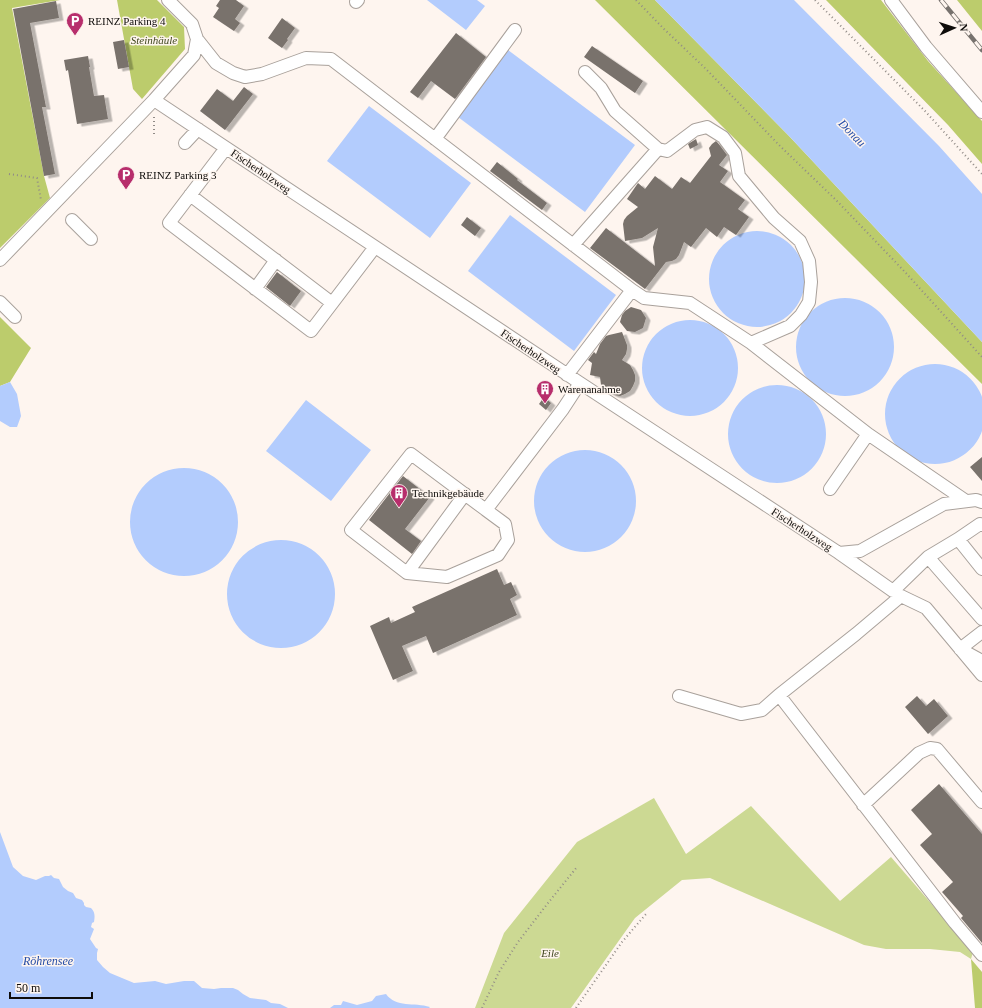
<svg xmlns="http://www.w3.org/2000/svg" width="982" height="1008" font-family="'Times New Roman',serif">
	<style>
		.green { fill: #ccd993 }
		.forest { fill: #bccc6c }
		.water { fill: #b3ccfd }
		.building { fill: #79726c; filter: url(#shadow) }
		.lines { fill: none; stroke-linecap: round; stroke-linejoin: round }
		.minor-casing { stroke: #a9a19b; stroke-width: 14 }
		.path { stroke: #918b87; stroke-width: 2; stroke-dasharray: 1 3; stroke-linecap: butt }
		.minor { stroke: #fff; stroke-width: 12 }
		.rail-casing { stroke: #77726e; stroke-width: 4.5 }
		.rail { stroke: #fef5ef; stroke-width: 3; stroke-dasharray: 9; stroke-linecap: butt }
		.labels { text-anchor: middle; stroke-width: 3; stroke-linejoin: round; paint-order: stroke }
		.poi-label { font-size: 11px; fill: #0e0c0a; stroke: #fef5ef; text-anchor: start }
		.park-label { font-size: 11px; font-style: italic; fill: #3f461d; stroke: #fef5ef }
		.street-label { font-size: 11px; fill: #0e0c0a; stroke: #fef5ef }
		.water-label { font-size: 12px; font-style: italic; fill: #234ba6; stroke: #fef5ef }
	</style>
	<defs>
		<filter id="shadow"><feDropShadow dx="4.5" dy="2.5" stdDeviation="0" flood-color="#0004"/></filter>
	</defs>
	<rect width="100%" height="100%" fill="#fef5ef"/>
	<path class="green" d="M654 798 686 854 751 806 840 901 891 857 973 952 971 959 960 952 930 949H886L864 945 710 878 682 880 635 918 571 1008H475L504 933 577 842Z"/>
	<path class="forest" d="M0 0H60L12 8 44 176 50 198 0 248Z
		M117 0H157L184 27 185 49 142 99 133 89Z
		M595 0H655L662 7 790 137 982 342V384Z
		M826 0H881L928 61 982 121V164L948 125Z
		M957 0H982V31Z
		M0 317 31 348 10 382 0 386Z
		M971 959 982 972V1008H975Z"/>
	<path class="water" d="M427 0H477L485 6 466 30Z
		M655 0H794L939 146 982 194V342L790 137Z
		M508 50 635 145 585 212 458 117Z
		M369 106 471 183 430 238 327 161Z
		M510 215 616 295 574 351 468 271Z
		M709 279a48 48 0 1 1 96 0a48 48 0 1 1-96 0Z
		M796 347a49 49 0 1 1 98 0a49 49 0 1 1-98 0Z
		M642 368a48 48 0 1 1 96 0a48 48 0 1 1-96 0Z
		M885 414a50 50 0 1 1 100 0a50 50 0 1 1-100 0Z
		M10 382 17 394 21 416 17 427H10L0 421V386Z
		M728 434a49 49 0 1 1 98 0a49 49 0 1 1-98 0Z
		M306 400 371 450 331 501 266 451Z
		M534 501a51 51 0 1 1 102 0a51 51 0 1 1-102 0Z
		M130 522a54 54 0 1 1 108 0a54 54 0 1 1-108 0Z
		M227 594a54 54 0 1 1 108 0a54 54 0 1 1-108 0Z
		M0 832 13 867 23 876 36 880 45 876H49L51 875 54 878 59 879 63 887 68 891 73 893 76 898 82 900 84 903V905L86 907 91 908C95 912 95 916 94 922L92 923 91 927 94 929 90 939 96 948 98 949 97 953V960L103 967 110 973 134 983 155 981 166 984 184 981H194L202 988 214 989 221 988H233L238 990 243 994 250 998 266 1000 271 1003 280 1004 288 1008H0Z
		M386 994C396 1008 414 1002 430 1007L429 1008H330L334 1005H341L343 1001 357 1005 372 1001 376 996Z"/>
	<path class="building" d="M220 0H236L244 6 235 19 240 23 234 31 213 17 219 8 216 6Z
		M56 1 59 18 30 23 46 107H42L55 174 44 176 13 9Z
		M282 18 295 28 287 39 288 40 282 48 268 38Z
		M456 33 486 57 455 99 431 81 418 98 410 92Z
		M124 40 129 67 118 69 113 42Z
		M592 46 643 81 635 93 584 57Z
		M88 56 90 67H89L94 96 104 95 108 119 77 124 68 70 66 71 64 60Z
		M244 87 253 94 225 130 200 111 217 89 233 101Z
		M696 139 698 145 690 149 688 144Z
		M716 141 718 143 727 155 719 165 728 171 720 182 745 200 738 209 749 217 736 235 724 227 717 237 706 228 691 247 684 242 679 255 676 259 672 261 666 262 645 289 590 248 606 228 655 266 653 247 658 228 642 238 625 241 623 224 624 220 627 216 638 207 627 199 638 183 645 189 655 176 672 189 681 177 690 183 711 156 709 148 712 144Z
		M497 162 518 179 517 180 547 203 542 210 490 171Z
		M467 217 481 228 475 236 461 225Z
		M277 272 301 291 290 306 266 287Z
		M631 307 641 310 646 318 643 328 635 332 627 331 620 322 622 315 625 311Z
		M622 332 627 345V349L626 354 622 360 630 365 633 370 635 375V381L633 386 630 391 625 394 620 396 614 395 604 390 601 385 600 377 590 375 592 363 588 360 594 352 596 354 600 344 606 336 609 335Z
		M544 397 551 403 546 410 539 404Z
		M982 457V481L970 467Z
		M403 476 430 497 405 529 421 541 412 554 369 520Z
		M497 569 504 585 511 582 517 595 510 599 517 615 433 653 426 636 402 646 413 671 393 680 370 626 389 617 391 623 415 612 412 607Z
		M917 696 926 706 934 699 948 716 928 734 905 707Z
		M939 784 982 834V943L961 918 963 916 942 892 953 882 920 845 932 834 911 810Z"/>
	<g class="lines">
		<defs>
			<path id="minor" d="M168 0 192 24 197 39 216 63 233 73 245 77 262 74 306 58 331 59 632 290 567 375
				M891 0 926 47 982 112
				M356 2 358 0
				M585 72 601 88 615 111 658 149 667 151 695 130 707 127 723 137 735 153 739 176 774 218 800 241 809 261 811 282 809 302 801 315 790 326 751 343
				M154 100 580 383 839 553 893 591 901 596 926 608 982 675
				M435 139 515 30
				M185 143 198 129
				M226 148 169 223 311 331 375 247
				M190 195 332 303
				M72 220 91 239
				M573 245 658 149
				M0 260 154 100 194 55 197 39
				M255 289 276 260
				M632 290 644 298 690 303 751 343 868 434 966 501
				M0 302 15 317
				M830 489 868 434
				M486 510 411 454 351 530 407 573 447 577 498 555 508 540 505 524 486 510 563 409 580 383
				M958 539 982 569
				M839 553 860 551 944 504 976 500 982 502
				M928 557 982 619
				M407 573 465 494
				M893 591 928 557 958 539 980 524 982 525
				M901 596 856 634 779 695 955 923 982 955
				M982 632 960 649 982 661
				M679 696 741 714 762 710 779 695
				M863 805 919 753 930 748 937 749 982 802"/>
		</defs>
		<use href="#minor" class="minor-casing"/>
		<path class="path" d="M636 0 664 29 706 69 780 146 836 200 905 272 982 357
			M815 0 925 111 982 174
			M154 117V135
			M9 174 37 178 41 200
			M482 1008 499 972 518 942 548 903 577 867
			M576 1008 622 942 646 914"/>
		<use href="#minor" class="minor"/>
		<defs>
			<path id="rail" d="M941 0 982 50"/>
		</defs>
		<use href="#rail" class="rail-casing"/>
		<use href="#rail" class="rail"/>
	</g>
	<defs>
		<symbol id="parking-pin" viewBox="-11 -11 22 30"><path d="M0 17L-7.5 6A9.5 9.5 0 1 1 7.5 6Z" fill="#b72e6c" stroke="#fef5ef"/><path d="M-3.5-5.5H1a3.5 3.5 0 0 1 0 7H-1V5.5H-3.5ZM-1-3.4V-.6H.8a1.4 1.4 0 0 0 0-2.8Z" fill="#fff"/></symbol>
		<symbol id="building-pin" viewBox="-11 -11 22 30"><path d="M0 17L-7.5 6A9.5 9.5 0 1 1 7.5 6Z" fill="#b72e6c" stroke="#fef5ef"/><path d="M-4-6H4V6H1V3H-1V6H-4ZM-2.5-4.3h1.7v1.8h-1.7ZM.8-4.3h1.7v1.8H.8ZM-2.5-1h1.7V.8h-1.7ZM.8-1h1.7V.8H.8Z" fill="#fff"/></symbol>
	</defs>
	<g fill-rule="evenodd">
		<use href="#parking-pin" x="65" y="11" width="20" height="27"/>
		<use href="#parking-pin" x="116" y="165" width="20" height="27"/>
		<use href="#building-pin" x="535" y="379" width="20" height="27"/>
		<use href="#building-pin" x="389" y="483" width="20" height="27"/>
	</g>
	<g class="labels">
		<g class="poi-label">
			<text x="88" y="25">REINZ Parking 4</text>
			<text x="139" y="179">REINZ Parking 3</text>
			<text x="558" y="393">Warenanahme</text>
			<text x="412" y="497">Technikgebäude</text>
		</g>
		<g class="park-label">
			<text x="154" y="44">Steinhäule</text>
			<text x="550" y="957">Eile</text>
		</g>
		<g class="street-label">
			<text transform="translate(261 171) rotate(34)" y="4">Fischerholzweg</text>
			<text transform="translate(531 351) rotate(34)" y="4">Fischerholzweg</text>
			<text transform="translate(802 529) rotate(33)" y="4">Fischerholzweg</text>
		</g>
		<g class="water-label">
			<text transform="translate(852 133) rotate(45)" y="4">Donau</text>
			<text x="48" y="965">Röhrensee</text>
		</g>
	</g>
	<g transform="translate(954 28) rotate(87)" stroke="#fef5ef" stroke-width="3" paint-order="stroke">
	<path d="M0-3L7 15L0 10L-7 15Z" fill="#0e0c0a"/>
	<text y="-6" font-size="11" font-weight="bold" text-anchor="middle" fill="#0e0c0a">N</text>
	</g>
	<path d="M10 992v6h82v-6" fill="none" stroke="#0e0c0a" stroke-width="2"/>
	<text x="16" y="992" font-size="12" fill="#0e0c0a" stroke="#fef5ef" stroke-width="3" paint-order="stroke">50 m</text>
</svg>
